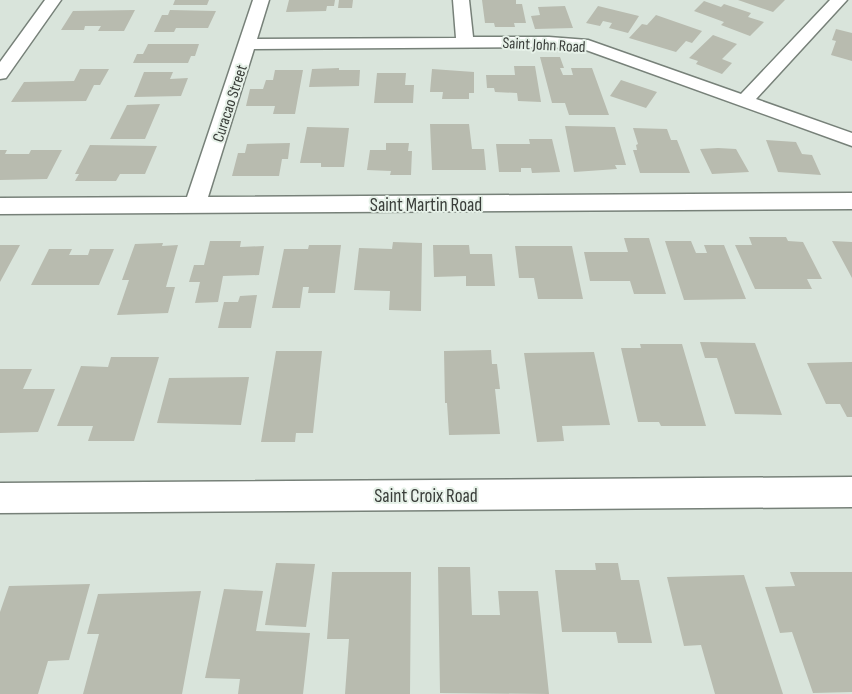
<svg xmlns="http://www.w3.org/2000/svg" width="852" height="694" font-family="'Sofia Sans Condensed',sans-serif">
	<style>
		.building { fill: #b8bbaf }
		.lines { fill: none; stroke-linecap: round; stroke-linejoin: round }
		.minor-casing { stroke: #778179; stroke-width: 3 }
		.minor { fill: #fff; fill-rule: evenodd }
		.labels { text-anchor: middle; stroke-width: 4; stroke-linejoin: round; paint-order: stroke }
		.far-street-label { font-size: 16px; fill: #393d39; stroke: #e6f1e8 }
		.street-label { font-size: 19px; fill: #393d39; stroke: #e6f1e8 }
	</style>
	<rect width="100%" height="100%" fill="#d9e4db"/>
	<path class="building" d="M175 0H209L207 5H173Z
		M289 0H335L334 6H327L326 11 286 12Z
		M339 0H353L352 8H338Z
		M482 0H516V4H522L526 23H514L515 27H495L494 23H485Z
		M738 0H785L773 12Z
		M704 1 721 7 724 4 751 13 748 17 764 22 750 36 721 25 724 22 694 11Z
		M565 6 573 28 535 29 531 16 540 15 538 7Z
		M598 6 639 16 628 33 609 28 612 23 603 21 600 26 586 23Z
		M135 10 124 31H98L101 26H85L84 30H61L73 11Z
		M170 10 216 11 208 28H176L174 32H154L162 15H168Z
		M656 15 702 31 692 43 686 41 676 52 629 38 642 24 647 25Z
		M836 29 852 33V61L831 55 836 41 832 40Z
		M713 35 737 44 722 59 732 63 722 74 696 64 698 61 689 58Z
		M148 44H199L195 56H191L188 63H133L137 54H143Z
		M540 57H560L564 68H560L563 75H573L571 68H592L609 115H569L565 103H552Z
		M514 66H535L541 102 518 101 517 93 495 92 494 88H487L486 75H515Z
		M339 68V70H360L359 86 309 87 312 69Z
		M80 69H109L100 85H94L86 101 11 102 24 82 74 81Z
		M432 69 474 72V93H469V99H442L443 92H430Z
		M275 70H303L295 114H273L275 106H246L250 89H263L266 80H273Z
		M144 72H173L170 79 188 78 181 96 134 97Z
		M377 73H406L405 85H414L413 103H374Z
		M621 80 657 92 646 108 610 96Z
		M160 104 145 139H110L127 105Z
		M430 124H469L472 149H484L486 170H432Z
		M565 126 615 127 626 165H615L617 169 574 172Z
		M307 127 349 128 344 167H321V163H300Z
		M633 128 667 129 671 140H677L690 173H640L633 150H637L636 145 638 144Z
		M529 139H552L560 172 532 173 531 168H521V172H499L496 144H530Z
		M766 140 796 142 802 154 812 155 821 175 778 172Z
		M290 143 288 159H282L279 176H232L238 153H245L247 144Z
		M386 143H409L408 151H412L411 175H390L391 171 367 170 370 150H386Z
		M90 145 157 146 145 174H120L116 181H75L79 174H75Z
		M718 148 736 149 749 172 712 174 700 149Z
		M0 150H7L5 154H29L31 150H62L47 179 0 180Z
		M749 237H786L788 241 803 242 822 279H807L812 289H755L735 245H752Z
		M624 238H649L666 294H634L630 281H590L584 252H628Z
		M210 241H241L240 247 264 246 259 275 223 276 218 302 195 303 200 282H189L194 265H204Z
		M665 241H691L696 253H707L704 245H724L746 299 684 300Z
		M832 241 852 242V278Z
		M393 242 422 243 421 311 389 310 390 291 354 290 359 248 392 249Z
		M163 243 162 246 178 245 166 287H175L168 313 117 315 129 280H122L135 244Z
		M0 245H20L0 282Z
		M309 245H341L335 293H308L309 287H303L300 308H272L284 249H308Z
		M433 245H469L470 254H492L495 286H466V276L434 277Z
		M515 246H572L583 299H538L534 278H519Z
		M49 249H72L69 255H88L90 249H114L99 285H31Z
		M257 295 251 328H218L224 302H238L240 296Z
		M700 342 755 343 782 415 735 414 717 358H705Z
		M640 344H682L706 426H661L659 422H638L621 348H641Z
		M491 350 492 364H497L500 389H495L500 434 449 435 447 403H445L444 351Z
		M276 351H322L313 433H296L295 442H261Z
		M594 352 610 425 562 426 564 441 537 442 524 353Z
		M111 357H159L134 441H88L93 426H57L81 366 108 367Z
		M852 362V417H847L840 404H826L807 363Z
		M0 369H32L23 389H55L38 432 0 433Z
		M249 377 241 425 157 423 169 378Z
		M276 563 315 564 306 627 265 625Z
		M595 563H618L621 580H639L652 643H618L616 632H562L555 570H596Z
		M438 567H470L472 615H500L498 591H538L549 694 440 693Z
		M332 572H411L410 694H345L349 639H327Z
		M790 572H852V692L813 693 792 632 780 633 765 587 795 586Z
		M744 575 783 694H715L701 645 684 646 667 577Z
		M90 584 69 660 48 661 38 694H0V612L9 586Z
		M224 589 263 591 256 631 310 633 303 694H238L240 679 205 678Z
		M201 591 182 694H83L99 634H87L98 594Z"/>
	<g class="lines">
		<defs>
			<path id="minor" d="M45 0H61L6 78 0 79V62Z
				M253 0H269L257 39 456 38 453 0H469L473 37H549L588 40 741 94 830 0H847L756 99 852 133V146L586 50 549 47 254 49 208 197 852 193V209L0 214V198L187 197Z
				M852 477V507L0 513V483Z"/>
		</defs>
		<use href="#minor" class="minor-casing"/>
		<use href="#minor" class="minor"/>
	</g>
	<g class="labels">
		<g class="far-street-label">
			<text transform="translate(544 44) rotate(3)" y="6">Saint John Road</text>
			<text transform="translate(229 103) rotate(-72)" y="6">Curacao Street</text>
		</g>
		<g class="street-label">
			<text x="426" y="211">Saint Martin Road</text>
			<text x="426" y="502">Saint Croix Road</text>
		</g>
	</g>
</svg>
